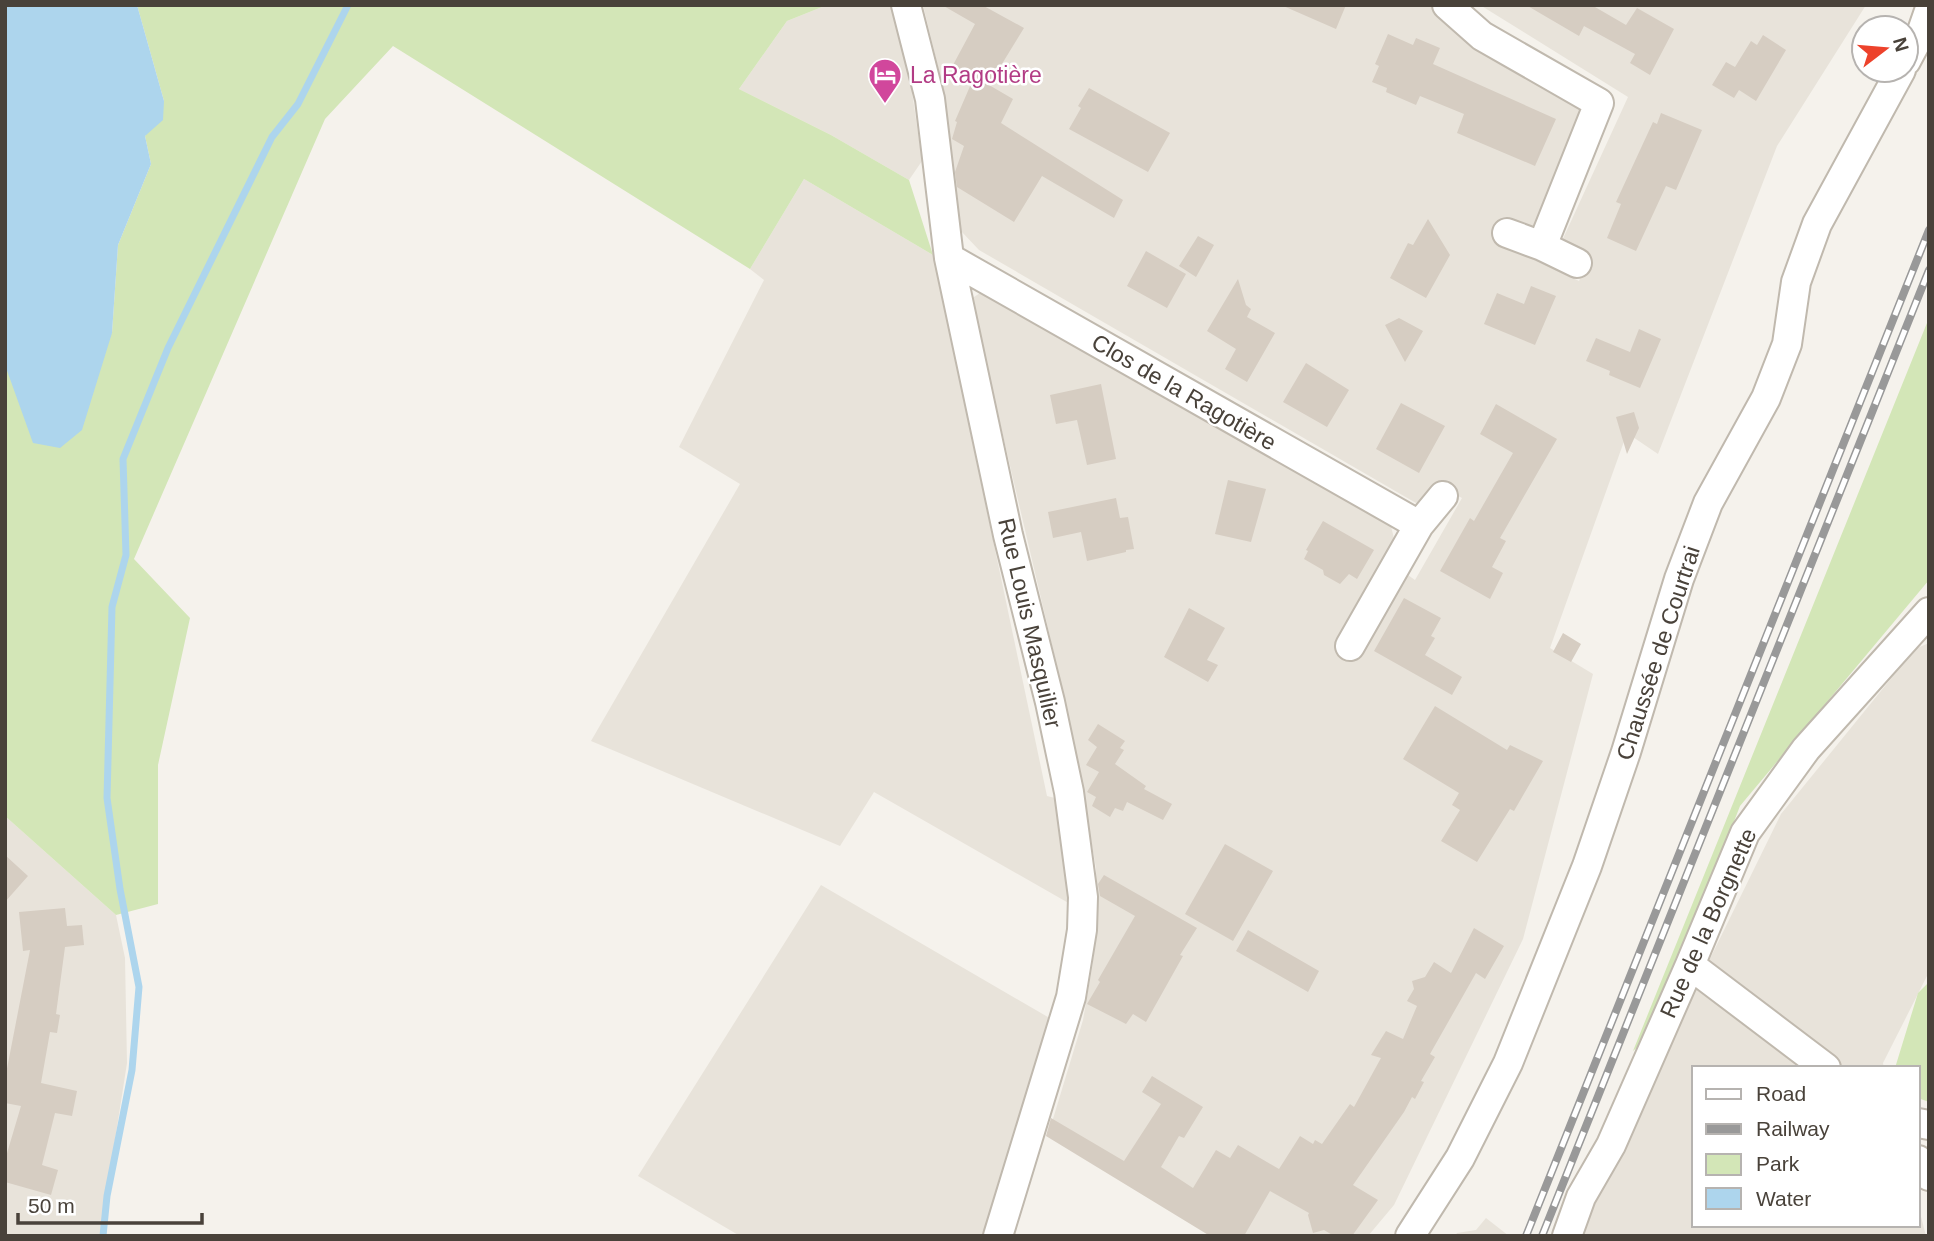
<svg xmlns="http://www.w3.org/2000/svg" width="1934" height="1241" font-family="Helvetica,sans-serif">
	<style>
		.residential { fill: #e8e3da }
		.green { fill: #d3e6b7 }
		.water { fill: #add5ed }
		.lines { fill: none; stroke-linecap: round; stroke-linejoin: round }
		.stream { stroke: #add5ed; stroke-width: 7 }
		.building { fill: #d6cdc2 }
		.minor-casing { stroke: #c0b9ae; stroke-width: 32 }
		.minor { stroke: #fff; stroke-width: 28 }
		.rail-casing { stroke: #999; stroke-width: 8 }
		.rail { stroke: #fff; stroke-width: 5; stroke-dasharray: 16; stroke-linecap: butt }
		.labels { text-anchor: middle; stroke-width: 5; stroke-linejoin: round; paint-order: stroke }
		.hotel-label { font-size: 23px; fill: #b23c85; stroke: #fff; text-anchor: start }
		.street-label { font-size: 23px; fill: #49423a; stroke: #fff }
	</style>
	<rect width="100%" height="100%" fill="#f5f2ec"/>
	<path class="residential" d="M827 5H893L910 78 922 161 909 180 831 135 739 89 787 21Z
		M923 5H1431L1585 103 1538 229 1509 218 1498 242 1579 281 1590 255 1561 243 1628 97 1480 5H1866L1777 146 1658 454 1627 433 1550 648 1593 674 1523 939 1394 1205 1368 1236H1221L1049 1132 1083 1020 1092 968 1097 927 1096 868 1069 718 971 299 992 285 1391 526 1395 543 1388 561 1415 580 1462 498 1435 484 1426 497 1416 503 979 250 961 231 938 67Z
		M804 179 933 255 1047 796 1063 800 1072 905 874 792 840 846 591 741 740 484 679 447 764 280 750 269Z
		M1929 643V972L1883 1063 1884 1068H1694V1225H1918V1205L1926 1236H1574L1781 814 1915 649Z
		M5 816 116 915 125 958 127 1063 100 1236H5Z
		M821 885 1053 1020 982 1236H740L638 1176Z
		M1486 1218 1509 1236H1455L1457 1233 1476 1230Z"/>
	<path class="green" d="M137 5H827L787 21 739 89 831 135 909 180 933 255 804 179 750 269 393 46 325 119 134 559 190 618 158 765V904L116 915 5 816V365L14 384 112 333 118 245 151 164 145 136 164 101Z
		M1929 318V580L1740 806 1651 1035 1633 1051Z
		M1929 982V1102L1918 1098V1068H1895L1918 993Z"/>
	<path class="water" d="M5 5H137L164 101 163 120 145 136 151 164 118 245 112 333 82 430 60 448 33 443 5 365Z"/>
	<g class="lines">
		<path class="stream" d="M103 1236 107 1196 132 1070 139 987 120 889 107 798 112 607 126 555 123 459 168 348 272 137 298 104 348 5"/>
	</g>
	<path class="building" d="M942 5H982L1024 28 989 85 1013 99 1001 123 1123 200 1114 218 1042 176 1014 222 957 187 955 172 964 146 952 139 957 122 955 121 974 77 953 65 975 24Z
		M1281 5H1346L1336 29Z
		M1526 5H1596L1595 7 1626 25 1637 8 1674 29 1650 75 1630 63 1635 54 1584 26 1579 36Z
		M1388 34 1413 45 1416 38 1440 48 1433 64 1556 119 1535 166 1457 133 1464 114 1420 96 1416 105 1386 92 1387 88 1372 82 1379 66 1375 64Z
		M1763 35 1786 50 1756 101 1739 90 1734 98 1712 85 1726 62 1735 67 1751 41 1757 45Z
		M1089 88 1170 133 1148 172 1069 129 1081 108 1078 106Z
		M1661 113 1702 130 1676 190 1666 186 1636 251 1607 238 1621 204 1616 202 1653 122 1657 124Z
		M1428 219 1450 255 1426 298 1390 278 1408 243 1413 245Z
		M1198 236 1214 245 1196 277 1179 266Z
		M1146 251 1186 274 1167 308 1127 286Z
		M1238 279 1246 305 1251 309 1247 317 1275 333 1247 382 1225 369 1236 349 1207 331Z
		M1531 286 1556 296 1535 345 1484 324 1497 293 1524 304Z
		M1399 318 1423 331 1405 362 1385 325Z
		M1639 329 1661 339 1640 388 1609 375 1610 371 1586 361 1596 338 1630 352Z
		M1306 363 1349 390 1327 427 1283 402Z
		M1101 384 1116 459 1087 465 1077 420 1056 424 1050 395Z
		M1401 403 1445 426 1419 473 1376 449Z
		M1496 404 1557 439 1500 538 1506 541 1492 567 1503 573 1490 599 1440 571 1470 518 1474 521 1513 453 1480 434Z
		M1634 412 1639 428 1627 454 1616 417Z
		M1228 480 1266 489 1251 542 1215 534Z
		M1116 498 1120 518 1128 517 1134 549 1126 550V552L1087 561 1081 532 1053 538 1048 512Z
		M1323 521 1374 550 1357 579 1349 574 1340 584 1324 575 1323 570 1304 559 1308 551 1306 550Z
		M1404 598 1441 618 1431 636 1435 638 1425 655 1462 677 1452 695 1374 651Z
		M1189 608 1225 628 1207 660 1218 665 1208 682 1164 657Z
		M1563 633 1581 644 1571 662 1553 652Z
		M1435 706 1507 750 1510 745 1543 761 1514 811 1510 809 1477 862 1441 841 1460 810 1452 805 1459 793 1403 759Z
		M1098 724 1125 741 1120 748 1124 750 1115 764 1146 786 1144 789 1172 804 1163 820 1127 802 1123 811 1115 808 1110 817 1092 806 1096 797 1087 792 1099 772 1086 765 1097 747 1088 740Z
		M1225 844 1273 871 1233 941 1185 914Z
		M5 855 28 876 5 902Z
		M1104 875 1197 928 1180 955 1183 956 1146 1022 1133 1014 1126 1024 1087 1004 1100 982 1098 980 1135 916 1100 896 1098 884Z
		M65 908 67 926 82 925 84 945 65 947 56 1014 60 1015 57 1033 50 1032 41 1083 77 1091 72 1116 55 1113 42 1165 58 1170 51 1195 5 1182V1160L21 1106 5 1103V1079L30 950 23 951 19 912Z
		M1474 928 1504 946 1485 979 1476 973 1430 1054 1435 1057 1421 1081 1424 1082 1415 1099 1412 1097 1404 1112 1353 1185 1378 1200 1352 1236H1334L1324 1230 1313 1233 1308 1215 1309 1213 1270 1191 1244 1236H1210L1046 1136 1051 1118 1124 1161 1161 1104 1142 1092 1152 1076 1203 1107 1184 1138 1179 1136 1161 1167 1193 1188 1216 1150 1230 1158 1238 1145 1279 1169 1300 1136 1313 1144 1315 1140 1322 1144 1350 1104 1354 1107 1381 1058 1371 1055 1386 1031 1403 1039 1417 1006 1407 1001 1414 989 1412 981 1425 977 1434 962 1451 973Z
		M1248 930 1319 971 1308 992 1236 951Z"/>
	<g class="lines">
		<defs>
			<path id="minor" d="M906 5 930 99 949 258 1008 535 1050 702 1069 792 1083 897 1082 930 1071 997 998 1236
				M1447 5 1482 36 1599 103 1542 246 1577 263
				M1906 61 1922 31 1929 11
				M1507 233 1542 246
				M949 258 1419 525
				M1350 646 1419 525 1443 496
				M1690 965 1826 1068
				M1918 1123 1929 1125
				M1918 1160 1929 1176
				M1410 1236 1460 1158 1508 1063 1587 866 1626 752 1679 579 1708 503 1766 398 1787 344 1796 282 1817 224 1901 70
				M1567 1236 1581 1197 1611 1145 1690 965 1745 833 1806 749 1929 612"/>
		</defs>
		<use href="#minor" class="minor-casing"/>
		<use href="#minor" class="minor"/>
		<defs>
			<path id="rail" d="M1526 1236 1929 230
				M1542 1236 1929 270"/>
		</defs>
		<use href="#rail" class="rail-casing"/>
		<use href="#rail" class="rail"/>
	</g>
	<defs>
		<symbol id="hotel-pin" viewBox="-11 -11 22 30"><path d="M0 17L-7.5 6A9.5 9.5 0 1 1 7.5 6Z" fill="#d1479c" stroke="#fff"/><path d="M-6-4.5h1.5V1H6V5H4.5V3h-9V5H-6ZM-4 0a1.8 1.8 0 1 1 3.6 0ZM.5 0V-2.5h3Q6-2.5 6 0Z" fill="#fff"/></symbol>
	</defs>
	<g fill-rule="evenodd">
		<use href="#hotel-pin" x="866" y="56" width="38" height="52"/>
	</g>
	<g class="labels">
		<g class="hotel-label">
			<text x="910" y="83">La Ragotière</text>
		</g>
		<g class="street-label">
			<text transform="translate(1184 392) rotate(30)" y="8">Clos de la Ragotière</text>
			<text transform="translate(1030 623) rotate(77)" y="8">Rue Louis Masquilier</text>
			<text transform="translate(1658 653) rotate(-72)" y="8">Chaussée de Courtrai</text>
			<text transform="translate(1708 923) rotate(-66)" y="8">Rue de la Borgnette</text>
		</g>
	</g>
	<rect width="1934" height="1241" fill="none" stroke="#49423a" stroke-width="14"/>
	<rect x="1692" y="1066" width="228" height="161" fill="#ffffff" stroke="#b6b3b0" stroke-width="2"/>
	<rect x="1706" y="1089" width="35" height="10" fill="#ffffff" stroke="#b6b3b0" stroke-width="2"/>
	<text x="1756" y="1101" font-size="21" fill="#49423a">Road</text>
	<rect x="1706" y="1124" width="35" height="10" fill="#999999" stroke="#b6b3b0" stroke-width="2"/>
	<text x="1756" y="1136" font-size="21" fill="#49423a">Railway</text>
	<rect x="1706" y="1154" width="35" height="21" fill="#d3e6b7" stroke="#b6b3b0" stroke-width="2"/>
	<text x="1756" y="1171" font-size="21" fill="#49423a">Park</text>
	<rect x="1706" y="1188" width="35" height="21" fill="#add5ed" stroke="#b6b3b0" stroke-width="2"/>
	<text x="1756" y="1206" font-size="21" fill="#49423a">Water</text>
	<g transform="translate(1885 49) rotate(74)"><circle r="33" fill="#ffffff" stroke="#b6b3b0" stroke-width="2"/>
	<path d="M0-5L12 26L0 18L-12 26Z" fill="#ed422b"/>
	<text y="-10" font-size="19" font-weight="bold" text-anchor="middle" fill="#49423a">N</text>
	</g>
	<path d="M18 1213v10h184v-10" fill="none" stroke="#49423a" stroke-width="3.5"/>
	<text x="28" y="1213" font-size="21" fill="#49423a" stroke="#ffffff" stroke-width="5" paint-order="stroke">50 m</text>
</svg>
